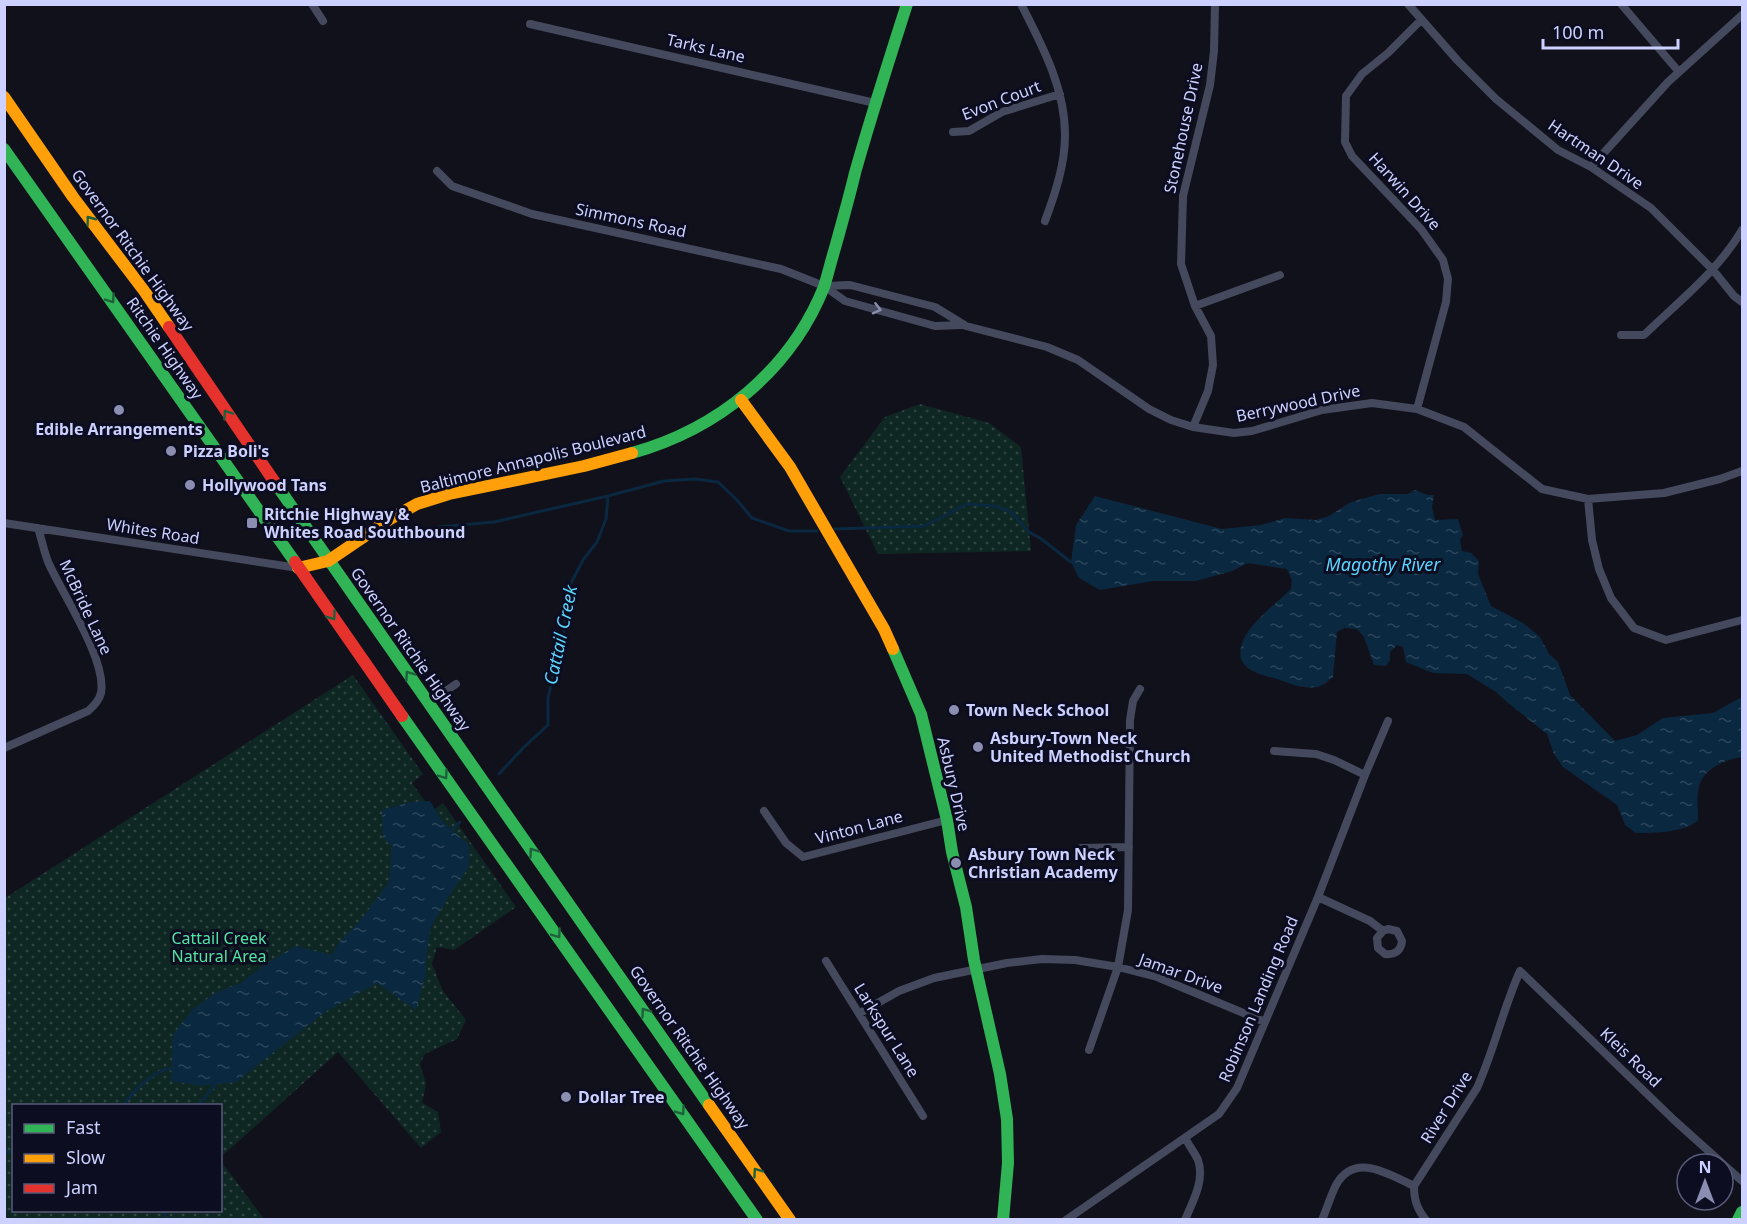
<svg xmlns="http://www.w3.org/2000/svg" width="1747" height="1224" font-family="'Noto Sans',sans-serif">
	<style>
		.green { fill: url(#green-dots) }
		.water { fill: url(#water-ripples) }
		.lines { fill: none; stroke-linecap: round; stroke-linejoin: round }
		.stream { stroke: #0a283f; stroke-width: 3 }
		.street { stroke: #45495d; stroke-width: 8 }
		.fast { stroke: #30b455; stroke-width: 12 }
		.slow { stroke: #ff9f0a; stroke-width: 12 }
		.jam { stroke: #e5322d; stroke-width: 12 }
		.oneway { stroke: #1e603b }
		.oneway2 { stroke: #888dae }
		.poi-dot { fill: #8b8eb0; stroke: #0c0d21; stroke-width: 2 }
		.labels { text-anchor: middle; stroke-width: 6; stroke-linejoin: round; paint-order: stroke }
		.street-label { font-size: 16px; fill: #ccd1ff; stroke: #0c0d21 }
		.poi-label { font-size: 16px; font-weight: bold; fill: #ccd1ff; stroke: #0c0d21; text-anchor: start }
		.park-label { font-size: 16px; fill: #53e4a2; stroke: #0c0d21 }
		.water-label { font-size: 18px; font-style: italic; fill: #5ad5ff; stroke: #0c0d21 }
	</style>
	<defs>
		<pattern id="green-dots" width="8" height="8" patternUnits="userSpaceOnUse" patternTransform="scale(1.5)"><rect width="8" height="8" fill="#0f2723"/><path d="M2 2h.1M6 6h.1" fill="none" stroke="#314544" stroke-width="1.8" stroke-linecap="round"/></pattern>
		<pattern id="water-ripples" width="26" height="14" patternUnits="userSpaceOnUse" patternTransform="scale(1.5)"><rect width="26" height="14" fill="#0a283f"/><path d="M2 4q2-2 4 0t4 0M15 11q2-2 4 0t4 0" fill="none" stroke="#2c465c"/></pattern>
	</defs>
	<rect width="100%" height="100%" fill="#11111c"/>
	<path class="green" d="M920 404 989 423 1021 447 1031 551 878 554 840 477 885 417Z
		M353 675 423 774 412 783 432 811 443 803 516 907 454 950 437 947 432 964 443 991 466 1020 457 1039 425 1054 420 1064 426 1084 422 1103 438 1112 441 1132 421 1148 338 1052 221 1157 220 1106H14V1210H220L221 1161 264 1219 5 1220V898Z"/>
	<path class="water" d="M1415 490 1427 495H1434L1432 507 1435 520 1458 519 1463 535 1460 539 1462 551 1471 553 1479 561 1478 574 1491 606 1523 623 1540 637 1549 654 1558 662 1570 695 1615 741 1637 735 1663 718 1713 713 1742 697V757C1732 758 1725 761 1716 766 1693 779 1698 798 1698 821 1679 833 1658 833 1636 833L1625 825 1617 805 1563 767 1554 754 1547 734 1508 703 1496 692 1467 674 1433 673 1406 662 1403 647 1397 645 1390 652V660L1386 666 1374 665 1364 637 1357 629 1344 628 1337 632 1333 677C1328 681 1323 686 1317 687 1302 689 1291 684 1277 679 1261 674 1236 671 1241 647 1245 626 1276 604 1291 589L1292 580 1287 569 1248 563 1232 571 1196 581H1153L1100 590 1079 578 1071 562 1076 525 1095 496 1222 529 1261 525 1285 518 1316 520 1329 516 1349 503 1362 499 1380 494H1408Z
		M430 801 442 821 469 845V867L449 896 431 927 426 956V973L416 1010 377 983 325 1012 236 1082 201 1086 171 1081 173 1035 192 1010 215 993 241 983 264 965 295 946 332 955 339 942 359 922 389 882 392 847 383 837 382 810 411 802Z"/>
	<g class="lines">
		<path class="stream" d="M835 529 924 526 967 504 995 506 1011 512 1029 532 1040 538 1071 562
			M406 540 439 527 494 522 608 496 664 481 695 479 718 482 736 499 752 518 789 531H817
			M499 774 523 748 548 725V698L567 616 571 583 583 560 597 542 606 519 608 496
			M450 832 460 822
			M122 1106C136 1089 153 1069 175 1068
			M198 1106 218 1081
			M4 1152H14
			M162 1210 168 1220
			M91 1220V1218"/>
		<path class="street" d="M312 4 323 21
			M1021 4C1042 45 1065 88 1065 135 1065 165 1055 194 1045 221
			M1408 4 1458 61 1496 99 1558 150 1591 167 1651 208 1713 270 1734 296 1742 302
			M1621 4 1679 72
			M530 24 875 103
			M953 132 969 131 1002 112 1060 94
			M1591 167 1668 82 1742 15
			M437 171 452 186 532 214 781 269 824 286 845 301 935 326 962 325
			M824 286 850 285 935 307 966 326 1047 347 1078 360 1149 409 1171 420 1193 427 1234 433 1252 431 1322 410 1372 403 1417 409 1464 427 1542 489 1588 499 1664 493 1720 479 1742 471
			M1195 306 1280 275
			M1621 335H1644C1678 302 1718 271 1742 230
			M1417 409 1446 302 1448 279 1443 260 1421 229 1352 156 1345 142 1346 96 1362 74 1388 53 1421 20
			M1193 427 1208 391 1213 365 1211 336 1195 306 1181 264 1183 196 1210 85 1214 51 1215 4
			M1588 499 1592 540 1599 569 1611 598 1634 628 1666 640 1742 620
			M4 523 298 568
			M428 703 456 684
			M4 748 88 711C94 706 99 701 101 693 107 660 63 595 49 564 44 553 42 540 38 528
			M1274 751 1316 754 1334 760 1365 775
			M764 811 786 843 803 857 947 820
			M1081 848 1129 847
			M1318 897 1370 921 1383 931 1388 929 1397 931 1402 941C1401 951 1395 955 1385 954L1378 948 1377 938 1383 931
			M826 961 923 1116
			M860 1013 899 991 934 978 1007 963 1042 959 1075 960 1118 967 1157 977 1265 1022
			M1089 1050 1118 967 1128 910 1130 720 1133 701 1140 689
			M1723 1164 1742 1181
			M1066 1220 1219 1114 1237 1088 1318 897 1365 775 1388 721
			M1185 1220C1193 1201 1205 1180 1198 1160 1195 1153 1189 1146 1186 1139
			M1322 1220C1327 1208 1331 1195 1336 1185 1355 1151 1390 1175 1414 1186
			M1426 1220C1417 1209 1414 1200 1414 1186L1477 1088C1494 1050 1503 1009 1520 971L1674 1120 1723 1164"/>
		<path class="fast" d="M4 149 295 562
			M632 453C718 429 790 371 824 287 828 274 831 261 835 248 842 223 849 198 855 173 871 116 889 60 907 4
			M278 487 709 1105
			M893 649 921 714 947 820 952 852 966 907 974 960 1000 1074 1007 1119 1008 1163 1003 1220
			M402 716 757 1220
			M1738 1220 1742 1212"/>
		<path class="slow" d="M4 97 73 197 145 292 169 327
			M741 400 790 467 884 629 893 649
			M298 568 328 561 390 519 417 504 449 494 584 466 632 453
			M709 1105 790 1220"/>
		<path class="jam" d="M169 327 278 487
			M295 562 402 716"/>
	</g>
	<defs><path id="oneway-chevron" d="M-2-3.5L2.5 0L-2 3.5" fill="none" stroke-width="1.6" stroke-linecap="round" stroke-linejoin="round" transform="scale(1.5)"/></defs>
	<g class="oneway">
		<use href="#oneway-chevron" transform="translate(90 220) rotate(-127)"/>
		<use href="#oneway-chevron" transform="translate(111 299) rotate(55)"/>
		<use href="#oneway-chevron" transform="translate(227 414) rotate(-124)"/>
		<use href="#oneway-chevron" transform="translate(332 616) rotate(55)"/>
		<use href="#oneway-chevron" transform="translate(409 675) rotate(-125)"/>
		<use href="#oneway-chevron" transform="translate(444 775) rotate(55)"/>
		<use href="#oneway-chevron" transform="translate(533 852) rotate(-125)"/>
		<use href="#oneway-chevron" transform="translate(557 934) rotate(55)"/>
		<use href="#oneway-chevron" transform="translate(645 1012) rotate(-125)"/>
		<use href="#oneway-chevron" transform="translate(681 1111) rotate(55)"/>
		<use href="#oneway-chevron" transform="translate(757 1172) rotate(-125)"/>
	</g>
	<use class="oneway2" href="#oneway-chevron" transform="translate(877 309) rotate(14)"/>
	<g class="poi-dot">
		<circle cx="119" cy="410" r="6"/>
		<circle cx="171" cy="451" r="6"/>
		<circle cx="190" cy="485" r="6"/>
		<rect x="246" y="517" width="12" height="12" rx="3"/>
		<circle cx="954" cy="710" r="6"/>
		<circle cx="978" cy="747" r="6"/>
		<circle cx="956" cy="863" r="6"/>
		<circle cx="566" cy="1097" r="6"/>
	</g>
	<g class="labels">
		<g class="street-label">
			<text transform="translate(706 48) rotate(13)" y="6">Tarks Lane</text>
			<text transform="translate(1001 100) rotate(-21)" y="6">Evon Court</text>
			<text transform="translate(1183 128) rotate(-78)" y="6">Stonehouse Drive</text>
			<text transform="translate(1596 154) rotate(34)" y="6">Hartman Drive</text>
			<text transform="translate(1405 191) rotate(48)" y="6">Harwin Drive</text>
			<text transform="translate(631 220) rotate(12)" y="6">Simmons Road</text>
			<text transform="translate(133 250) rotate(54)" y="6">Governor Ritchie Highway</text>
			<text transform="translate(165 348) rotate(55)" y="6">Ritchie Highway</text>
			<text transform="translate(1298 403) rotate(-12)" y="6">Berrywood Drive</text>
			<text transform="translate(533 459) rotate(-14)" y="6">Baltimore Annapolis Boulevard</text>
			<text transform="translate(153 531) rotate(9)" y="6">Whites Road</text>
			<text transform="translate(86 607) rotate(65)" y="6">McBride Lane</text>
			<text transform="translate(411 649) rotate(55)" y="6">Governor Ritchie Highway</text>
			<text transform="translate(954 784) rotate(77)" y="6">Asbury Drive</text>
			<text transform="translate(859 827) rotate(-15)" y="6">Vinton Lane</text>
			<text transform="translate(1181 973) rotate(20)" y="6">Jamar Drive</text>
			<text transform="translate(1258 999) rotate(-67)" y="6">Robinson Landing Road</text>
			<text transform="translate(887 1030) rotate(58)" y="6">Larkspur Lane</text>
			<text transform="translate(690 1047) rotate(55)" y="6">Governor Ritchie Highway</text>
			<text transform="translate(1631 1057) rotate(44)" y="6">Kleis Road</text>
			<text transform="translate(1446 1107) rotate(-58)" y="6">River Drive</text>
		</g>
		<g class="poi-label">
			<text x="119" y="435" text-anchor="middle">Edible Arrangements</text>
			<text x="183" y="457">Pizza Boli's</text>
			<text x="202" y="491">Hollywood Tans</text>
			<text x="264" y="520">Ritchie Highway &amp;<tspan x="264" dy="18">Whites Road Southbound</tspan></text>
			<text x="966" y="716">Town Neck School</text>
			<text x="990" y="744">Asbury-Town Neck<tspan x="990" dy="18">United Methodist Church</tspan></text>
			<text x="968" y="860">Asbury Town Neck<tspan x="968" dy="18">Christian Academy</tspan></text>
			<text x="578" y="1103">Dollar Tree</text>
		</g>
		<g class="park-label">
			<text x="219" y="944">Cattail Creek<tspan x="219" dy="18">Natural Area</tspan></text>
		</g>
		<g class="water-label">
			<text x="1383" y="571">Magothy River</text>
			<text transform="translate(561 635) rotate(-78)" y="6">Cattail Creek</text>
		</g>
	</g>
	<rect width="1747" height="1224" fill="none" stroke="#ccd1ff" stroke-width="12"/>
	<rect x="12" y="1104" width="210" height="108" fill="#0c0d21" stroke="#595b7a" stroke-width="1.5"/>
	<rect x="24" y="1124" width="30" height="9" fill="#30b455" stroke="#595b7a" stroke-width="1.5"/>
	<text x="66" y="1134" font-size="18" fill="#ccd1ff">Fast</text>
	<rect x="24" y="1154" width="30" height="9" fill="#ff9f0a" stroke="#595b7a" stroke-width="1.5"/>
	<text x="66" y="1164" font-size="18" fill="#ccd1ff">Slow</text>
	<rect x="24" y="1184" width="30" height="9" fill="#e5322d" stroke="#595b7a" stroke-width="1.5"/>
	<text x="66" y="1194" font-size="18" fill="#ccd1ff">Jam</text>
	<g transform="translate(1705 1182)"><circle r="28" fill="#0c0d21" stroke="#595b7a" stroke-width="1.5"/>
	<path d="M0-4.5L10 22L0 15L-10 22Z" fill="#8b8eb0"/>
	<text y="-9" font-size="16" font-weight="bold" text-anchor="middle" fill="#ccd1ff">N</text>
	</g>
	<path d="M1543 39v9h135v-9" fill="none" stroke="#ccd1ff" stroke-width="3"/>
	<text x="1552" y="39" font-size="18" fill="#ccd1ff" stroke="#0c0d21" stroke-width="4.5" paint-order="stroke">100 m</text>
</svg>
